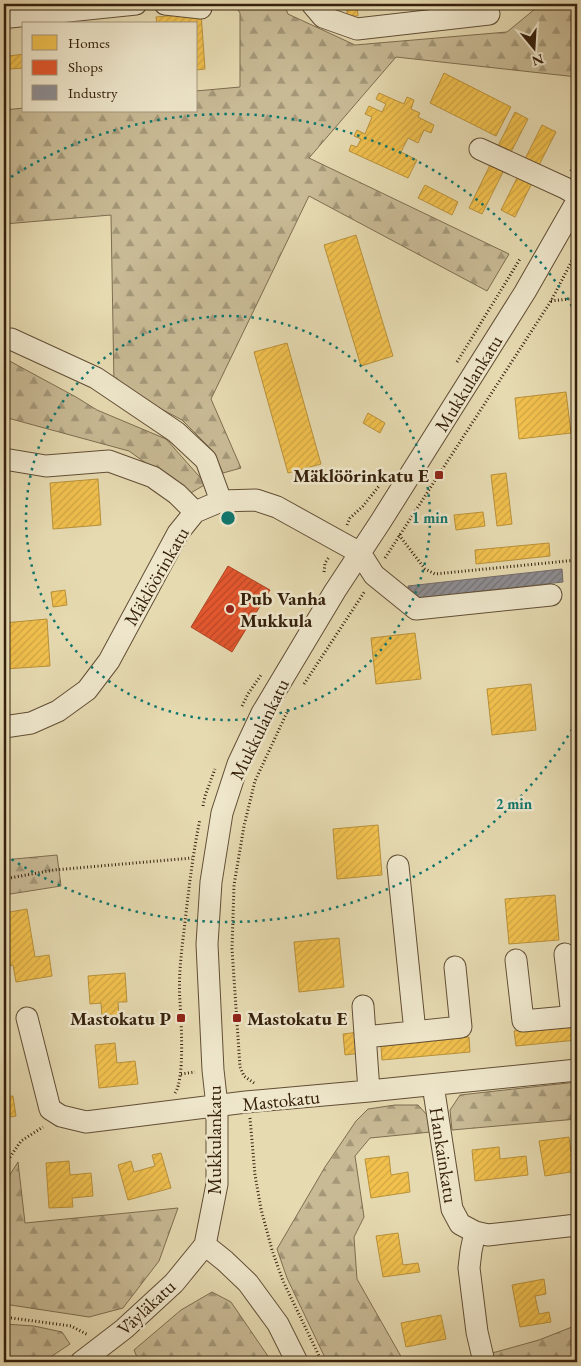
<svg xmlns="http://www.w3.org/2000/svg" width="581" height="1366" font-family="'EB Garamond',serif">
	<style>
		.forest { fill: url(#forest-firs); stroke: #7e6d50 }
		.homes { fill: url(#homes-hatch); stroke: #b9913a }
		.shops { fill: url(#shops-hatch); stroke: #b04624 }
		.industry { fill: url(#industry-hatch); stroke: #736c6a }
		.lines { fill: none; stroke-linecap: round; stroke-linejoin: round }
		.minor-casing { stroke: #614e35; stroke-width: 23 }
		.path { stroke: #35200c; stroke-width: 3; stroke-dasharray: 1 2.5; stroke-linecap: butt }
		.minor { stroke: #efe7cc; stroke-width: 21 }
		.ring { fill: none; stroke: #0f766e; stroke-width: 2.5; stroke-dasharray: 2.5 5 }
		.poi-dot { fill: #8f2418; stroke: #efe7cc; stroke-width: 2 }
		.labels { text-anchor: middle; stroke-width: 5; stroke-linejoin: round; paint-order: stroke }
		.street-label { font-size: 19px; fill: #35200c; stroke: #efe7cc }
		.poi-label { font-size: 19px; font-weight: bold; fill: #35200c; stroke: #efe7cc; text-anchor: end }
		.centre { fill: #0f766e; stroke: #efe7cc; stroke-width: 2.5 }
		.ring-label { font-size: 15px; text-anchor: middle; font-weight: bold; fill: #0f766e; stroke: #efe7cc; stroke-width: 5; stroke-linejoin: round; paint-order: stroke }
	</style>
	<defs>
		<pattern id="forest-firs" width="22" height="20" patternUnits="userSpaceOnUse" patternTransform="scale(1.25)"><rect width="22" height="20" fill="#c8ba95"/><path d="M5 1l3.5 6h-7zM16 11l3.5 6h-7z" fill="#a39778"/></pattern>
		<pattern id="homes-hatch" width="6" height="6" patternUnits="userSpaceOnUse" patternTransform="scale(1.25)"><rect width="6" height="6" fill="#f2c14e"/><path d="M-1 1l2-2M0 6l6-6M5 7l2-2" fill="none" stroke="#d0a643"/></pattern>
		<pattern id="shops-hatch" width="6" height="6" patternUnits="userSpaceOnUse" patternTransform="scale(1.25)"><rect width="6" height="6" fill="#e4572e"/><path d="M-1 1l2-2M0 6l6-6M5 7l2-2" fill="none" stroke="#ba4826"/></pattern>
		<pattern id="industry-hatch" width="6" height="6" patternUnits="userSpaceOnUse" patternTransform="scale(1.25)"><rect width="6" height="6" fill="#8d8d92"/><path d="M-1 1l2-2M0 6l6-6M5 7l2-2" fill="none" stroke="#747376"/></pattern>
	</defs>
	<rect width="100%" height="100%" fill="#e6dab1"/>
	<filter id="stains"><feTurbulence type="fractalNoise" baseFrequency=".004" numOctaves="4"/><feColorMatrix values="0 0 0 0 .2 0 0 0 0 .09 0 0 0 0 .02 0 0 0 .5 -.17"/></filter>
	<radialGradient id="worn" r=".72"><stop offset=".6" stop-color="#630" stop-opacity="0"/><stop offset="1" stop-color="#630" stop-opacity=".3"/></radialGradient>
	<path class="forest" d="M234 4H284L288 14 355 45 507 32 541 4H577V77L396 57 309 158 509 254 487 291 309 196 211 399 241 468 223 473 213 451 182 420 114 384 111 215 4 224V110L24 108V111H196V91L240 87V13Z
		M4 358 76 397 97 410 166 439 206 484 189 494 129 451 4 417Z
		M57 855 61 886 4 895V860Z
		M577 1082V1119L452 1130 450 1110 460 1095Z
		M395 1105H418L428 1116 431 1132 370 1138 355 1156 364 1217 354 1237 357 1279 403 1360 412 1362H327L287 1278 277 1249 325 1167 356 1121 368 1109Z
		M18 1162 25 1223 178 1208 159 1261 123 1308 89 1317 4 1304V1184Z
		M212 1292 231 1302 272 1362H139L134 1350 181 1310Z
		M4 1324 34 1326 62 1332 70 1344 43 1362H4Z
		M577 1325V1362H437L496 1352 539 1340Z"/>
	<path class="homes" d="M347 4H357L358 16H347Z
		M201 13 205 69 196 70V24H157L156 17Z
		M24 54V68L10 69 9 56Z
		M444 73 511 107 496 136 430 103Z
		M379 93 404 104 407 97 414 100 411 109 420 113 418 117 434 125 431 133 424 130 418 143 408 138 401 152 417 160 408 178 349 151 351 145 357 147 361 139 354 136 357 130 365 134 372 117 365 114 369 106 382 112 386 104 376 99Z
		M515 112 528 119 511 152 498 146Z
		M542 125 556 132 539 165 525 159Z
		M491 163 504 170 482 214 469 208Z
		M518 176 532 183 515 217 501 210Z
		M425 185 458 202 452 215 418 198Z
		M356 235 393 356 361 366 324 245Z
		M287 343 321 464 288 473 254 352Z
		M566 392 571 433 519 439 515 398Z
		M368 413 385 423 380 433 363 423Z
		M506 473 512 524 497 526 491 475Z
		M98 479 101 525 53 529 50 483Z
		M483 512 485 526 456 530 454 515Z
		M549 543 550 556 476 564 475 550Z
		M65 590 67 605 53 607 51 592Z
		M47 619 50 666 4 669V623Z
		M415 633 421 679 376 684 371 638Z
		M531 684 536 730 492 735 487 689Z
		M378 825 382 875 337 879 333 829Z
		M555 895 559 940 509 944 505 899Z
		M27 909 35 957 49 955 52 976 16 982 13 965 4 967V913Z
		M339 938 344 987 299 992 294 942Z
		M125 973 127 1002H118L119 1016 102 1017 101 1003 90 1004 88 976Z
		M577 1025V1040L516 1046 514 1031Z
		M359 1032 361 1053 345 1055 343 1034Z
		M469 1037 470 1052 382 1060 381 1046Z
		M115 1043 117 1063 135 1061 138 1084 99 1088 95 1045Z
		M13 1096 16 1116 4 1118V1097Z
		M569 1137 571 1152 577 1151V1171L545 1176 539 1141Z
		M499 1147 500 1159 526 1156 528 1175 475 1181 472 1150Z
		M161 1153 171 1188 128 1200 118 1165 131 1161 134 1172 155 1166 152 1155Z
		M389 1156 391 1175 408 1172 410 1192 371 1198 365 1159Z
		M69 1161 70 1175 91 1173 93 1196 72 1198 73 1207 49 1208 46 1163Z
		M398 1233 403 1265 418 1263 420 1272 383 1277 376 1236Z
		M544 1279 546 1294 535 1296 539 1314 549 1312 551 1322 520 1327 512 1285Z
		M441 1315 446 1339 406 1347 401 1323Z"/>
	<path class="shops" d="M228 566 270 590 232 652 191 627Z"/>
	<path class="industry" d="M562 569 563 582 410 599 408 586Z"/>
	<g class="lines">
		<defs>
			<path id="minor" d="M165 4 201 8
				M312 4 323 17 357 29 489 14
				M4 15 10 17 136 4
				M480 149 565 188 577 195
				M11 339 96 378 176 432 206 460 221 501
				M4 459 46 466 109 461 153 477 177 494 195 512
				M4 727 31 723 58 711 87 690 109 661 178 533 195 512 221 501 256 500 277 507 360 553 374 575 416 609 551 595
				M398 866 415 1032
				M565 954 572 1016
				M516 960 523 1021 577 1016
				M363 1006 369 1091
				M27 1018 50 1109 61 1116 86 1122 246 1102 369 1091 577 1070
				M365 1037 461 1027 455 967
				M433 1085 452 1209 460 1224 475 1232 488 1235 577 1225
				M475 1232 471 1251 469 1268 477 1332 484 1362
				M205 1245 225 1261 248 1283 278 1324 297 1362
				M81 1362 124 1329 174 1283 205 1245 217 1184V1106L213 1070 207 944 211 882 222 813 238 764 262 713 335 591 381 521 525 292 577 201"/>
		</defs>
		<use href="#minor" class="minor-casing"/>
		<path class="path" d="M571 171 577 154
			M551 301 577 298
			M457 362 520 259
			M347 525 350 518 363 506 379 486
			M399 535 425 569 435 574 577 560
			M385 558 551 301 577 251
			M324 572 325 563 329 557
			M304 684 365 591
			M242 706 248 694 261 675
			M203 806 205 796 215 769
			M4 879 54 870 192 858
			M181 1074 195 1072
			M254 1083 244 1076 240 1067 232 949 234 885 244 826 255 781 289 708
			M175 1093C185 1079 181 1020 180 1002 178 975 182 948 185 922 189 887 193 853 200 819
			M250 1118 255 1175 261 1209 272 1250 283 1281 322 1362
			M4 1166 21 1141 43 1127
			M4 1317 71 1326 88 1335"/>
		<use href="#minor" class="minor"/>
	</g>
	<g class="ring">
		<circle cx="228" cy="518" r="202"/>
		<path d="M576 723A404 404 0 0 1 5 855M5 181A404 404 0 0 1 576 313"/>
	</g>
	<g class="poi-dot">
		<rect x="434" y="470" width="10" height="10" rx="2.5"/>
		<circle cx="230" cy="609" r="5"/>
		<rect x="176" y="1013" width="10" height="10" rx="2.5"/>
		<rect x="232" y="1013" width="10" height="10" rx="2.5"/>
	</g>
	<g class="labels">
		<g class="street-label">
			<text transform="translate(468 383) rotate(-58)" y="7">Mukkulankatu</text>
			<text transform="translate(156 576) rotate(-60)" y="7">Mäklöörinkatu</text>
			<text transform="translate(259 729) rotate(-64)" y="7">Mukkulankatu</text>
			<text transform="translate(281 1100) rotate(-6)" y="7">Mastokatu</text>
			<text transform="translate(214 1140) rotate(-90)" y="7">Mukkulankatu</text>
			<text transform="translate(444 1155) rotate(81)" y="7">Hankainkatu</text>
			<text transform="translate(146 1307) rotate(-43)" y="7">Väyläkatu</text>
		</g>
		<g class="poi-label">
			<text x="429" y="482">Mäklöörinkatu E</text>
			<text x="240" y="605" text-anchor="start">Pub Vanha<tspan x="240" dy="22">Mukkula</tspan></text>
			<text x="171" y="1025">Mastokatu P</text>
			<text x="247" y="1025" text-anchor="start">Mastokatu E</text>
		</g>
	</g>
	<circle cx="228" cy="518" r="8" class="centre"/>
	<g class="ring-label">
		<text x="430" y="523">1 min</text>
		<text x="514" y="809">2 min</text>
	</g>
	<rect width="581" height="1366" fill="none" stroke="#e6dab1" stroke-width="20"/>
	<rect x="5" y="5" width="571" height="1356" fill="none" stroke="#35200c" stroke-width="2.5"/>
	<rect x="10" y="10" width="561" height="1346" fill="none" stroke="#35200c"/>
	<rect x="22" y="22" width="175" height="90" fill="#efe7cc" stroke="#a5977f"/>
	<rect x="32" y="35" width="25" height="15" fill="#f2c14e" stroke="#a5977f"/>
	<text x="68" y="48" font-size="15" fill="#35200c">Homes</text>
	<rect x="32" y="60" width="25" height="15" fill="#e4572e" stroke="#a5977f"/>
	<text x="68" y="72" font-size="15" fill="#35200c">Shops</text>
	<rect x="32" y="85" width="25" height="15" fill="#8d8d92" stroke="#a5977f"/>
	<text x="68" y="98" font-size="15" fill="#35200c">Industry</text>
	<g transform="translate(534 48) rotate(162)" stroke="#efe7cc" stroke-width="4" paint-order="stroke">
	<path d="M0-4L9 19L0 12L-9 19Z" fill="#35200c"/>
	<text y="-8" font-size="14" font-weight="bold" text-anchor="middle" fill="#35200c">N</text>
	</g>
	<rect width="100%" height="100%" filter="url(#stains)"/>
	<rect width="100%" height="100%" fill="url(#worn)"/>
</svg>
